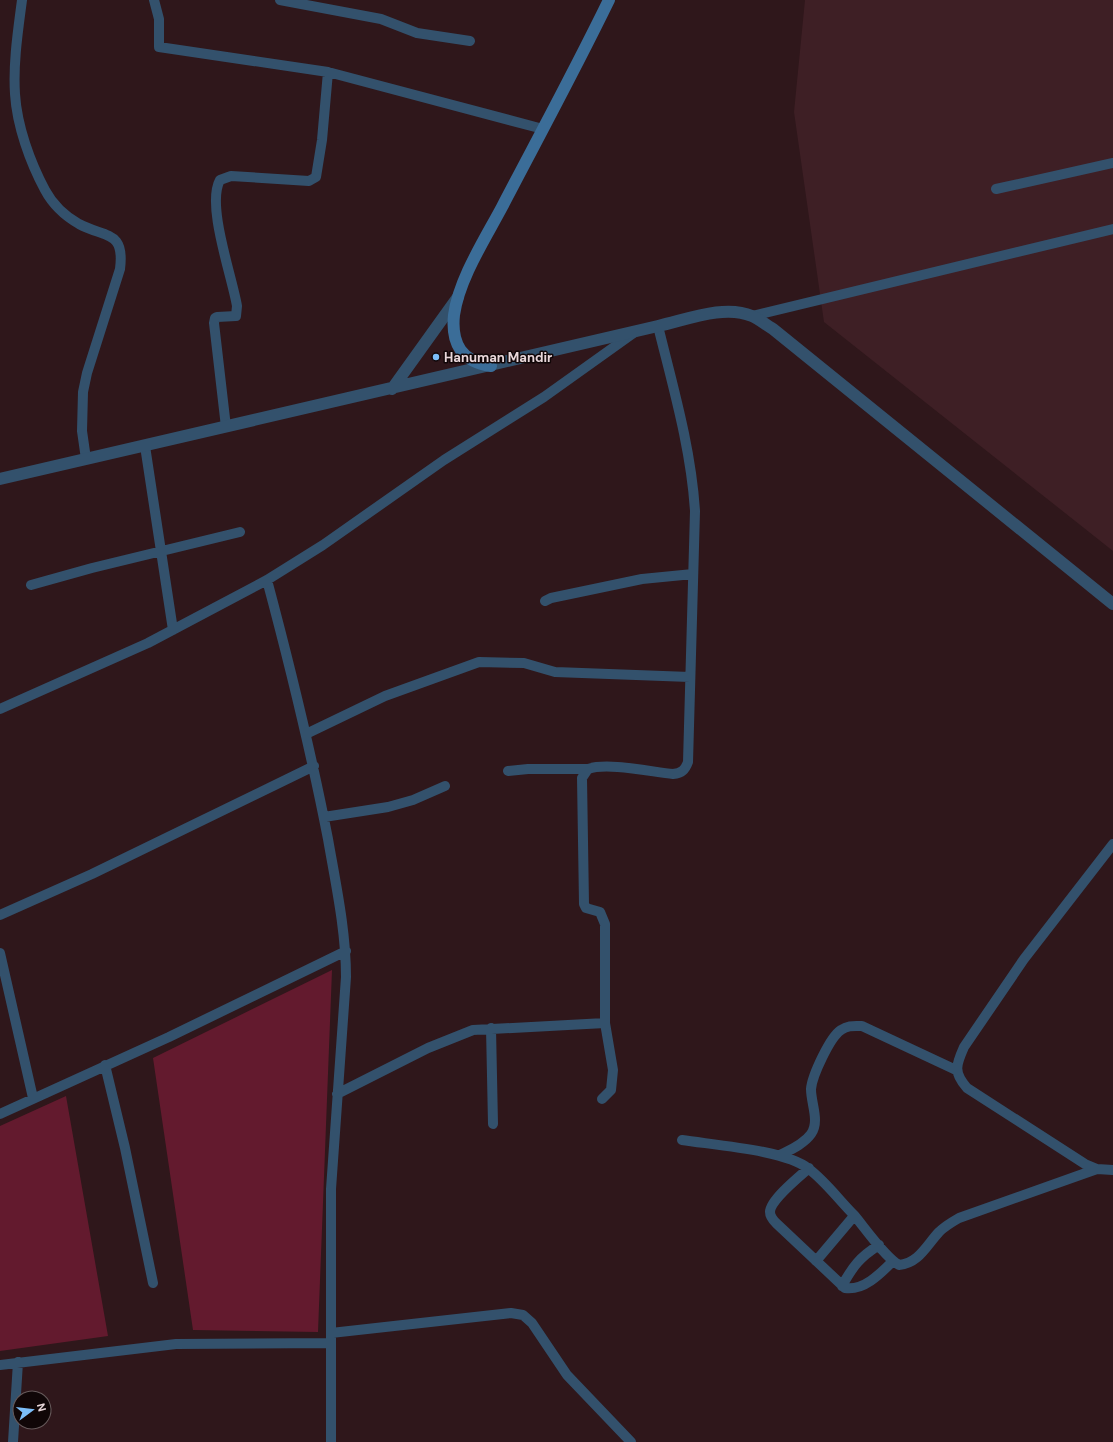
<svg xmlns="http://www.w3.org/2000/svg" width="1113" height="1442" font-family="'DM Sans',sans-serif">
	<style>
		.built { fill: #3e1f25 }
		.green { fill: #631a2e }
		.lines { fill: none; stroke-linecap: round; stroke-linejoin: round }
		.minor { stroke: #33516c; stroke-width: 10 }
		.tertiary { stroke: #33516c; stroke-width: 12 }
		.secondary { stroke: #3b6d98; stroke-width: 12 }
		.poi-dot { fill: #7cbef9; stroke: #100607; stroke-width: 1.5 }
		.labels { text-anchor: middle; stroke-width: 3; stroke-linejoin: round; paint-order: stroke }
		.poi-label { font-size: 13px; font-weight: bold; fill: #e9d7da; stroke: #100607; text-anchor: start }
	</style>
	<rect width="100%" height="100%" fill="#2f171b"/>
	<path class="built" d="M805 0H1113V551L824 322 794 112Z"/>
	<path class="green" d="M332 970 318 1332 193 1330 153 1058Z
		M66 1096 108 1336 0 1351V1126Z"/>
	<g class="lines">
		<path class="minor" d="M22 0C18 31 13 63 15 94 17 126 30 162 45 190 53 205 65 216 79 224 105 238 125 230 120 269L87 373 83 392 82 431 86 459
			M154 0 159 19V47L328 72 543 129
			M280 0 381 19 417 33 470 41
			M996 189 1113 163
			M752 316 1113 229
			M226 427 214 323 215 318 217 317 236 316 237 306C232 276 206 205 220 180L231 176 309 181 316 177 322 140 328 72
			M145 446 173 630
			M267 580C290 666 311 752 328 839 336 885 346 931 346 977L331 1189V1442
			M31 585 92 568 240 532
			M545 601 551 598 642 579 693 574
			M0 709 148 643 267 580 323 545 444 460 544 397 635 332
			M306 734 385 696 479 662 524 663 555 672 690 677
			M508 771 528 769H588
			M324 817 388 807 413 800 445 786
			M1113 844 1024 959 964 1047C956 1065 953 1072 967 1088L1085 1164 1097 1169 1113 1170
			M0 915 92 874 314 766
			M0 953 33 1098
			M491 1028 493 1124
			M105 1065 125 1148 153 1283
			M337 1094 428 1048 473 1030 605 1023
			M602 1099 611 1090 613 1070 605 1023V924L600 912 586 908 584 904 582 778 588 769C607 762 652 772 673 774 682 773 685 770 688 762L695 511C691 448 673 387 658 326
			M0 1114 169 1037 346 951
			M682 1140C714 1145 786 1150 809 1169 826 1182 839 1200 854 1215 865 1228 885 1257 899 1265 919 1263 926 1246 939 1232 945 1226 952 1222 959 1218L1097 1169
			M780 1155C790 1150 804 1144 811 1134 820 1121 811 1104 811 1089 812 1076 830 1037 841 1030 848 1025 854 1026 862 1026L956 1070
			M809 1168C800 1176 770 1200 770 1212 770 1216 773 1220 776 1223L845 1288C864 1291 881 1273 893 1261
			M816 1261 854 1216
			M842 1286C853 1266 860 1257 879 1245
			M331 1333 511 1313 523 1315 532 1323 567 1375 631 1442
			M0 1365 176 1344 331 1343
			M13 1442 18 1362"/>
		<path class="tertiary" d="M392 389 458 297
			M0 479 658 326C686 320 724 304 752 316 759 319 766 325 773 329L1113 604"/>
		<path class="secondary" d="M491 366C462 362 451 344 454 315 459 279 485 239 502 207 538 138 575 70 609 0"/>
	</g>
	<circle class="poi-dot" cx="436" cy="357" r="4"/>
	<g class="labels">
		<g class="poi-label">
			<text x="444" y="362">Hanuman Mandir</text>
		</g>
	</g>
	<g transform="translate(32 1410) rotate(75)"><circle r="19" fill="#100607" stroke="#675a5b"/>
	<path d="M0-3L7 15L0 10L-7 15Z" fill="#7cbef9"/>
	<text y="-6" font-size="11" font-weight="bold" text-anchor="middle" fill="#e9d7da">N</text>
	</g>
</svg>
